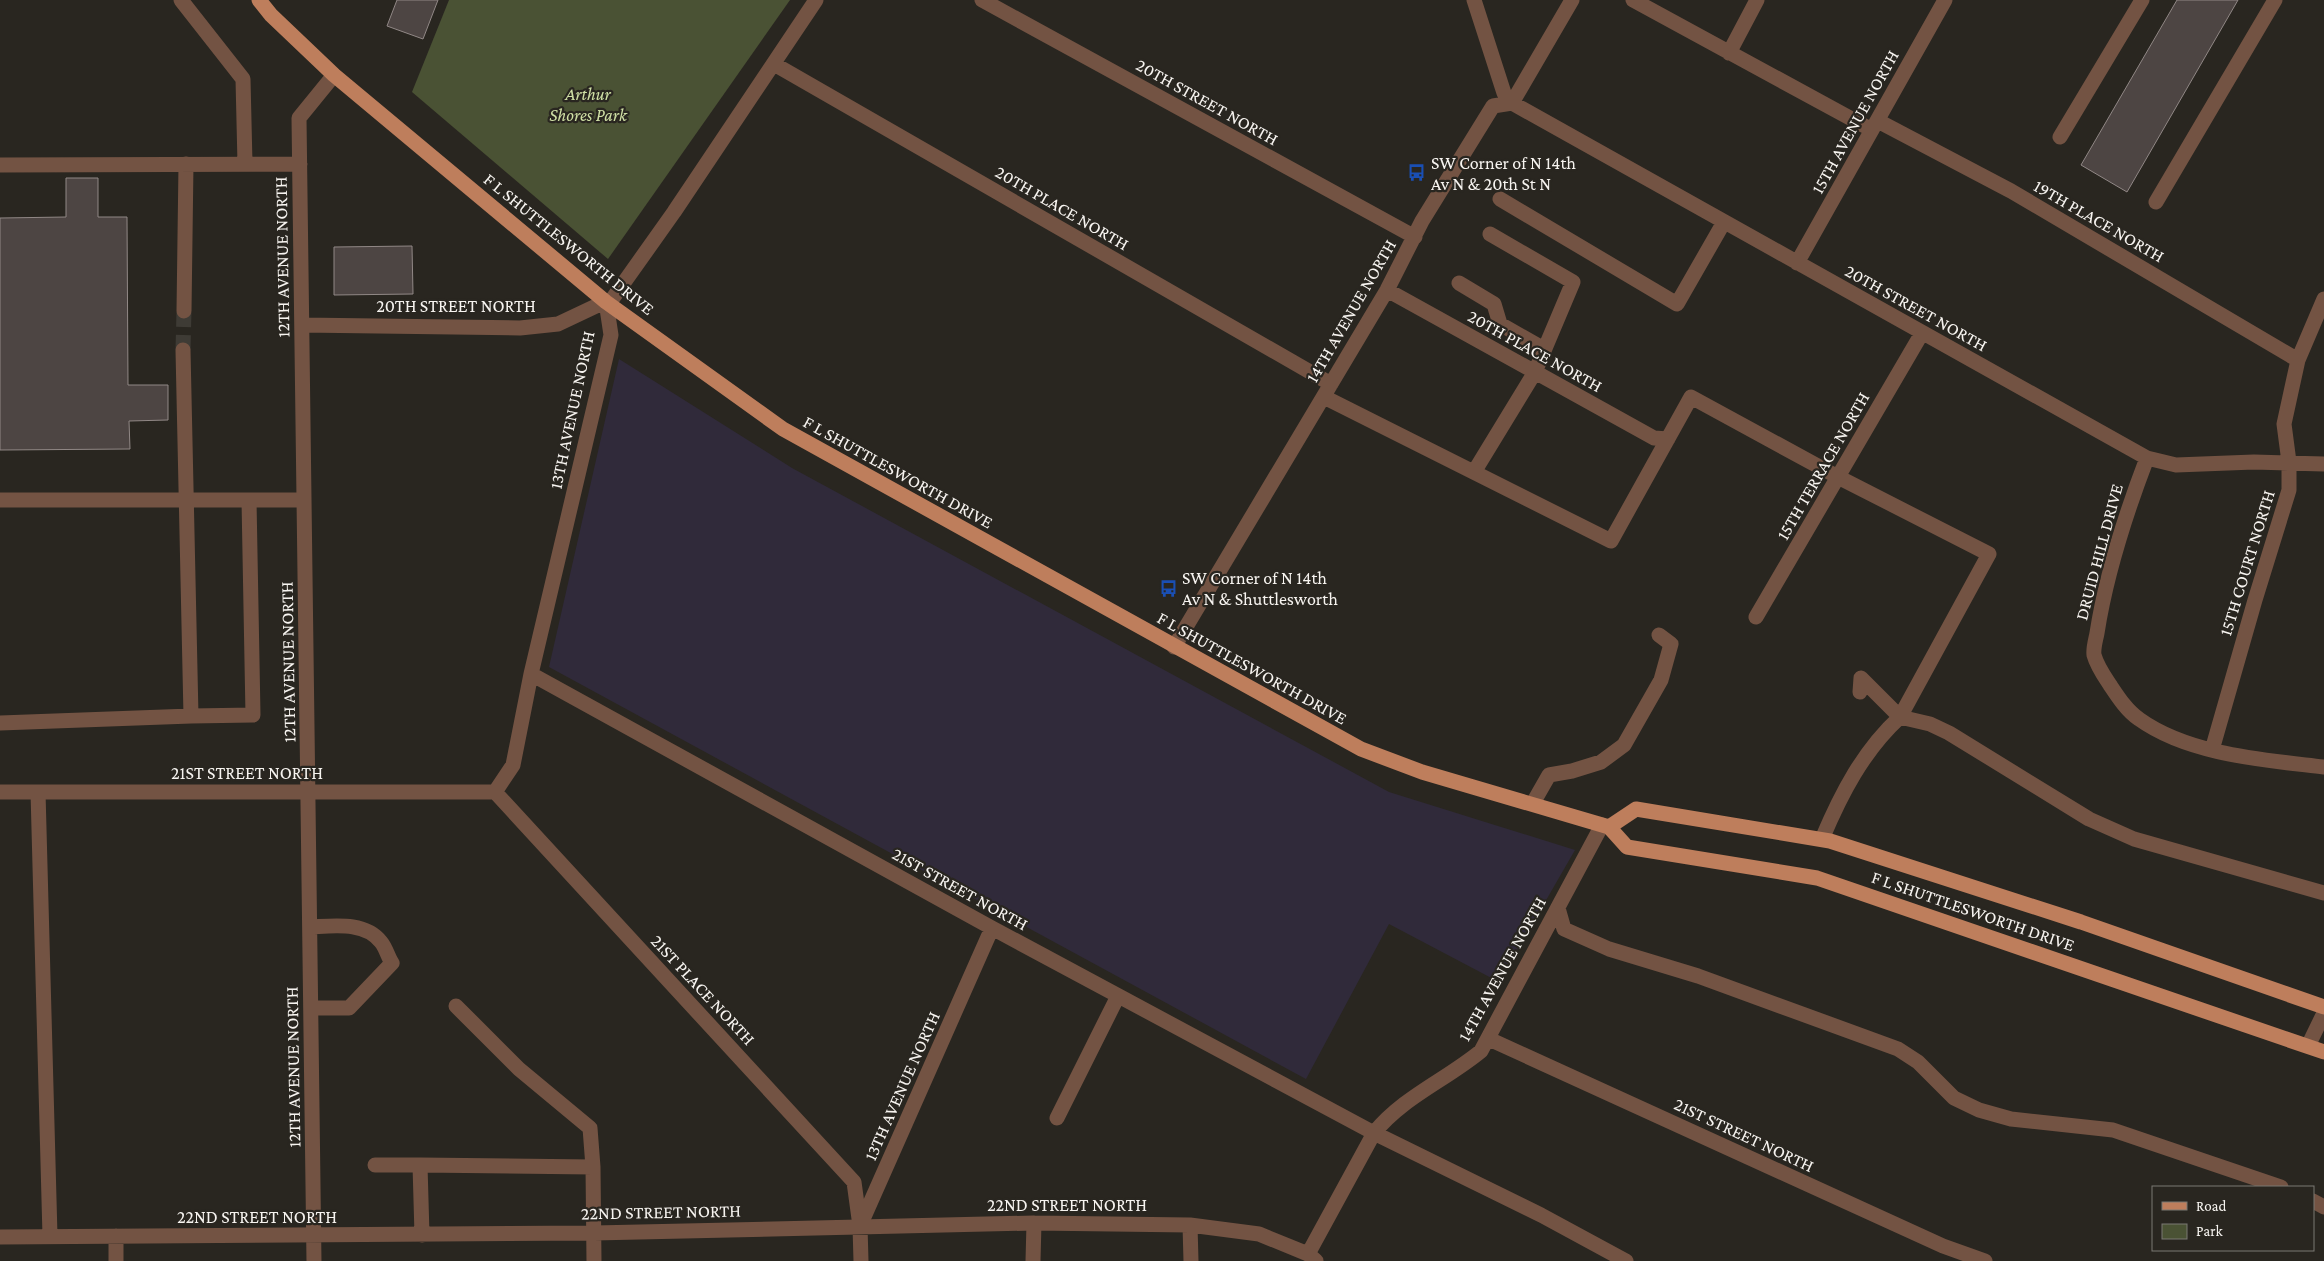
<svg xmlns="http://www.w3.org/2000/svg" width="2324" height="1261" font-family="'Crimson Pro',serif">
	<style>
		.industrial { fill: #302a3a }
		.green { fill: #4a5234 }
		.building { fill: #4d4543; stroke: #918886 }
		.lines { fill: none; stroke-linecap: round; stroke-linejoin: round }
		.minor-tunnel { stroke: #3e3b35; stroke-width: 15; stroke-dasharray: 15 8; stroke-linecap: butt }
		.minor { stroke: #735343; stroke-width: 15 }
		.major { stroke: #be7e5c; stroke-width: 15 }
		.labels { text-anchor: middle; stroke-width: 4.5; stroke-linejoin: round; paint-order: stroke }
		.park-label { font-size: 18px; font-style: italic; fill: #d0e0a5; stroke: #292620 }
		.street-label { font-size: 18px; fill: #f7f4f0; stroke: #292620 }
		.poi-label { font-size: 18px; fill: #f7f4f0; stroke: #292620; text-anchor: start }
	</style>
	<rect width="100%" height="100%" fill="#292620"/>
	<path class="industrial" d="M619 359 792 468 1389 792 1575 850 1499 982 1389 924 1306 1079 549 667Z"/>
	<path class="green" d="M449 0H790L608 259 412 92Z"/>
	<path class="building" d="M397 0H438L423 39 387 26Z
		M2177 0H2238L2127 192 2081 165Z
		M66 178H98V217H127L128 385H168V420L129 421 130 449 0 450V218L66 217Z
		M412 246 413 294 334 295V247Z"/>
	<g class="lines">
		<path class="minor-tunnel" d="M183 350 184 311"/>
		<path class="minor" d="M181 0 243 79 245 164
			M982 0 1415 237
			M1474 0 1504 93 1512 103 2147 458 2176 465 2254 462 2324 464
			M1633 0 1872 130
			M1729 53 1757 0
			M774 64 1331 384
			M1512 103 1572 0
			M1878 121 2011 191 2298 360
			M2060 137 2142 0
			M0 165 300 164
			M1500 199 1677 304 1724 222
			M2156 202 2275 0
			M1797 263 1945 0
			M1459 283 1494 304 1500 324 1544 349
			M1387 290 1654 438 1668 439
			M184 311 186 164
			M302 325 520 328 558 324 613 298 674 212 816 0
			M1324 397 1611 541 1691 397 1838 477 1989 554 1900 717C1863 751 1841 794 1822 839
			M2147 458C2126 513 2106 575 2097 633 2096 639 2093 648 2094 655 2097 666 2104 676 2110 685 2118 697 2127 711 2139 719 2189 755 2265 760 2324 767
			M1474 472 1535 372 1573 282 1490 234
			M0 500H304
			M1756 617 1922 333
			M1174 647 1387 290 1422 221 1493 106 1512 103
			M531 674 992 928 1374 1133 1541 1215 1626 1261
			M1860 692 1861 678 1900 717 1930 724 1949 733 2089 819 2134 839 2324 893
			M191 716 253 715 249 500
			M0 723 191 716 183 350
			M2212 750 2255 600 2289 490V462L2284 424 2298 360 2324 299
			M0 792H495
			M38 792 50 1236
			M495 792 854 1182 860 1226
			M495 792 513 765 531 674 611 335 606 302
			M1533 803 1549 775 1572 771 1601 762 1624 745 1661 680 1671 644 1659 635
			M1558 908 1564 929 1609 949 1698 976 1898 1049 1918 1062 1954 1098 1979 1110 2011 1119 2113 1130 2281 1187
			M310 927C333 926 365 921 381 942 386 948 388 957 392 963L349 1008H311
			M1489 1039 1943 1246 1985 1261
			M2308 1046 2324 1013
			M1057 1118 1118 996
			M375 1165H420L422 1235
			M420 1165 593 1167 590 1128 519 1069 456 1006
			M593 1167 594 1261
			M2313 1201 2324 1207
			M1190 1225 1191 1261
			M0 1237 594 1233 1034 1223 1190 1225 1259 1234 1308 1254 1316 1261
			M1308 1254 1374 1133C1403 1097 1446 1080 1481 1051L1602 825
			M116 1261V1236
			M314 1261 299 118 334 75
			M861 1261 860 1226 992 928
			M1033 1261 1034 1223"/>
		<path class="major" d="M259 0 271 15 334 75 606 302 783 429 1361 749 1422 772 1609 827 1627 847 1817 878 2324 1052
			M1609 827 1636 809 1830 841 2081 922 2324 1007"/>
	</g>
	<defs>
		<symbol id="bus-bare" viewBox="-9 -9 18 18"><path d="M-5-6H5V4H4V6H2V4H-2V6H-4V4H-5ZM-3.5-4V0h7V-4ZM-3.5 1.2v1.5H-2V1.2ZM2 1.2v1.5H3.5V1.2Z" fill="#1a4fb4" stroke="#292620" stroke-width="2.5" paint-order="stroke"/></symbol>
	</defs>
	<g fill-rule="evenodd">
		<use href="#bus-bare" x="1404" y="160" width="25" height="25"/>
		<use href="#bus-bare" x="1156" y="576" width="25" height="25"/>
	</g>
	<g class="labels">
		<g class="park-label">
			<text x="588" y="100">Arthur<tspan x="588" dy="21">Shores Park</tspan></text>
		</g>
		<g class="street-label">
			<text transform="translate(1207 102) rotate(29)" y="6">20TH STREET NORTH</text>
			<text transform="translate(1855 122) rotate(-61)" y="6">15TH AVENUE NORTH</text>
			<text transform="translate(1062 208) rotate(30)" y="6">20TH PLACE NORTH</text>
			<text transform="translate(2099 221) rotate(30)" y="6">19TH PLACE NORTH</text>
			<text transform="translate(569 244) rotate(39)" y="6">F L SHUTTLESWORTH DRIVE</text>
			<text transform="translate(282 257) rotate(-91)" y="6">12TH AVENUE NORTH</text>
			<text x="456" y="312">20TH STREET NORTH</text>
			<text transform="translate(1916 308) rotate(29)" y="6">20TH STREET NORTH</text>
			<text transform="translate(1351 311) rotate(-60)" y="6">14TH AVENUE NORTH</text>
			<text transform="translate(1535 351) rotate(29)" y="6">20TH PLACE NORTH</text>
			<text transform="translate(572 410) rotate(-78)" y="6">13TH AVENUE NORTH</text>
			<text transform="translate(1823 466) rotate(-60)" y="6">15TH TERRACE NORTH</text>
			<text transform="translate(898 472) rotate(29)" y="6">F L SHUTTLESWORTH DRIVE</text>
			<text transform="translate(2099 552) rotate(-75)" y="6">DRUID HILL DRIVE</text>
			<text transform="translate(2247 563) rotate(-73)" y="6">15TH COURT NORTH</text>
			<text transform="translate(288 662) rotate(-91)" y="6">12TH AVENUE NORTH</text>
			<text transform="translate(1252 668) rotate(29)" y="6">F L SHUTTLESWORTH DRIVE</text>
			<text x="247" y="779">21ST STREET NORTH</text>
			<text transform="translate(960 889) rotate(29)" y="6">21ST STREET NORTH</text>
			<text transform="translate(1973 911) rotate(19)" y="6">F L SHUTTLESWORTH DRIVE</text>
			<text transform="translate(1502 969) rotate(-61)" y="6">14TH AVENUE NORTH</text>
			<text transform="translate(703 990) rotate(47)" y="6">21ST PLACE NORTH</text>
			<text transform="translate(293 1067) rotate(-91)" y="6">12TH AVENUE NORTH</text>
			<text transform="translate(902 1086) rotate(-66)" y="6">13TH AVENUE NORTH</text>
			<text transform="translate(1744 1135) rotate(25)" y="6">21ST STREET NORTH</text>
			<text x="1067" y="1211">22ND STREET NORTH</text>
			<text transform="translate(661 1212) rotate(-1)" y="6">22ND STREET NORTH</text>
			<text x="257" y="1223">22ND STREET NORTH</text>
		</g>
		<g class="poi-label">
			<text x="1431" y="169">SW Corner of N 14th<tspan x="1431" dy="21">Av N &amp; 20th St N</tspan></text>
			<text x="1182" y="584">SW Corner of N 14th<tspan x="1182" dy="21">Av N &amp; Shuttlesworth</tspan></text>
		</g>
	</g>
	<rect x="2152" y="1186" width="162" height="65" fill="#292620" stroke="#7b7873"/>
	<rect x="2162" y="1202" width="25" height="8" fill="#be7e5c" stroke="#7b7873"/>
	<text x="2196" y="1211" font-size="15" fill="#f7f4f0">Road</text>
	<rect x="2162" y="1224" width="25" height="15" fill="#4a5234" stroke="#7b7873"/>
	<text x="2196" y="1236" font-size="15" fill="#f7f4f0">Park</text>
</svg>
